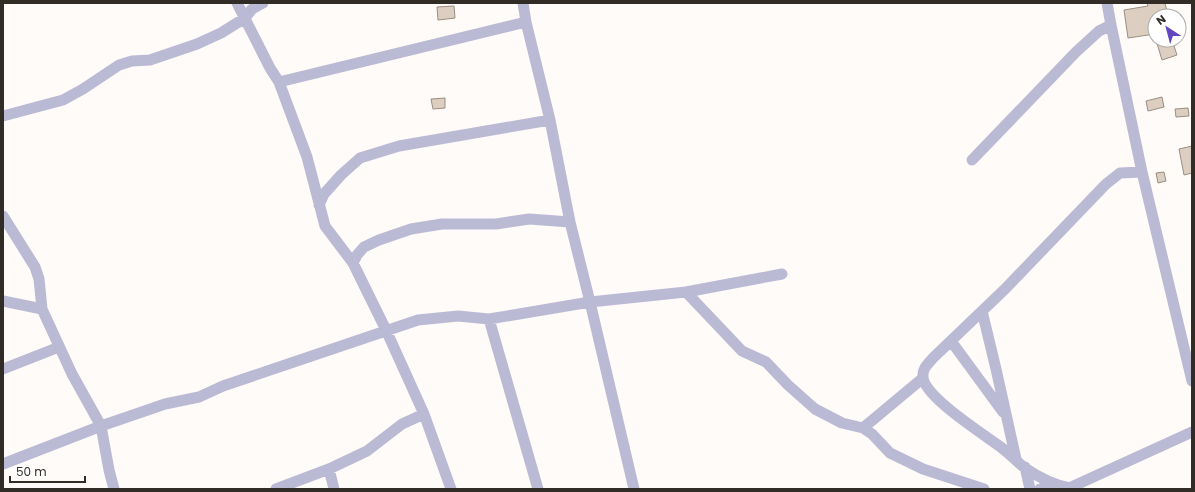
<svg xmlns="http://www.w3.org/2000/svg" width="1195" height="492" font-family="Poppins,sans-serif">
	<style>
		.building { fill: #dccec0; stroke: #9b8e82 }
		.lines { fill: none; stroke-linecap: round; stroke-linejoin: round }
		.minor { stroke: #bbbad5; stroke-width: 11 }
	</style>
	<rect width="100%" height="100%" fill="#fefbf8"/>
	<path class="building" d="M1147 3H1165L1168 16H1155V34L1128 38 1124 10 1148 6Z
		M454 6 455 18 438 20 437 7Z
		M1156 40H1172L1177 55 1162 60Z
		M1162 97 1164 107 1148 111 1146 101Z
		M445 98V108L433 109 431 99Z
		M1188 108 1189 116 1176 117 1175 109Z
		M1192 146V173L1184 175 1179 149Z
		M1164 172 1166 181 1158 183 1156 173Z"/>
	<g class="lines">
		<path class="minor" d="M237 3 270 68 279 82 307 157 325 226 353 263 386 330 424 414 451 489
			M523 3 526 22 550 120 570 222 590 302 634 489
			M1107 3 1111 25 1142 172 1192 381
			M279 82 526 22
			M3 116 63 100 83 89 119 65 132 61 150 60 197 44 221 33 245 18 252 9 263 3
			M972 160 1076 52 1099 31 1111 25
			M319 205 324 194 341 175 360 158 399 146 550 120
			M3 216 35 267 39 279 42 309
			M353 263 357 255 364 247 379 240 411 229 442 224H496L529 219 570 222
			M686 292 742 351 766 362 788 385 815 409 842 423 863 428 872 434 890 453 923 469 984 489
			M3 301 42 309 72 374 101 426 109 470 114 489
			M982 311 996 369 1016 459
			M489 319 538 489
			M951 341 1003 412
			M3 369 59 347
			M863 428 923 378
			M3 464 101 426 165 404 199 397 223 386 418 320 458 316 489 319 590 302 686 292 782 274
			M1025 467 1030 489
			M329 469 334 489
			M1070 488C1054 485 1038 477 1025 468 1017 462 1010 454 1002 448 985 435 924 397 923 377 922 368 929 363 934 357L1005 289 1106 184 1120 173 1142 172
			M276 489 329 469 367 451 402 424 424 414
			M1040 489 1059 486
			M1067 489 1192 432"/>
	</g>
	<rect width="1195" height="492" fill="none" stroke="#322c27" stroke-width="8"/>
	<g transform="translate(1167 28) rotate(324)"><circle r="19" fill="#ffffff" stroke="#adaba9"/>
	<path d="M0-3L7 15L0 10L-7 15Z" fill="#6147c0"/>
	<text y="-6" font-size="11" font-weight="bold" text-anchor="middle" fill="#322c27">N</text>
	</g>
	<path d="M10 476v6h75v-6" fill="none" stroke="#322c27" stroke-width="2"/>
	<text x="16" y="476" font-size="12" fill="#322c27" stroke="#ffffff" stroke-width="3" paint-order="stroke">50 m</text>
</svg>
